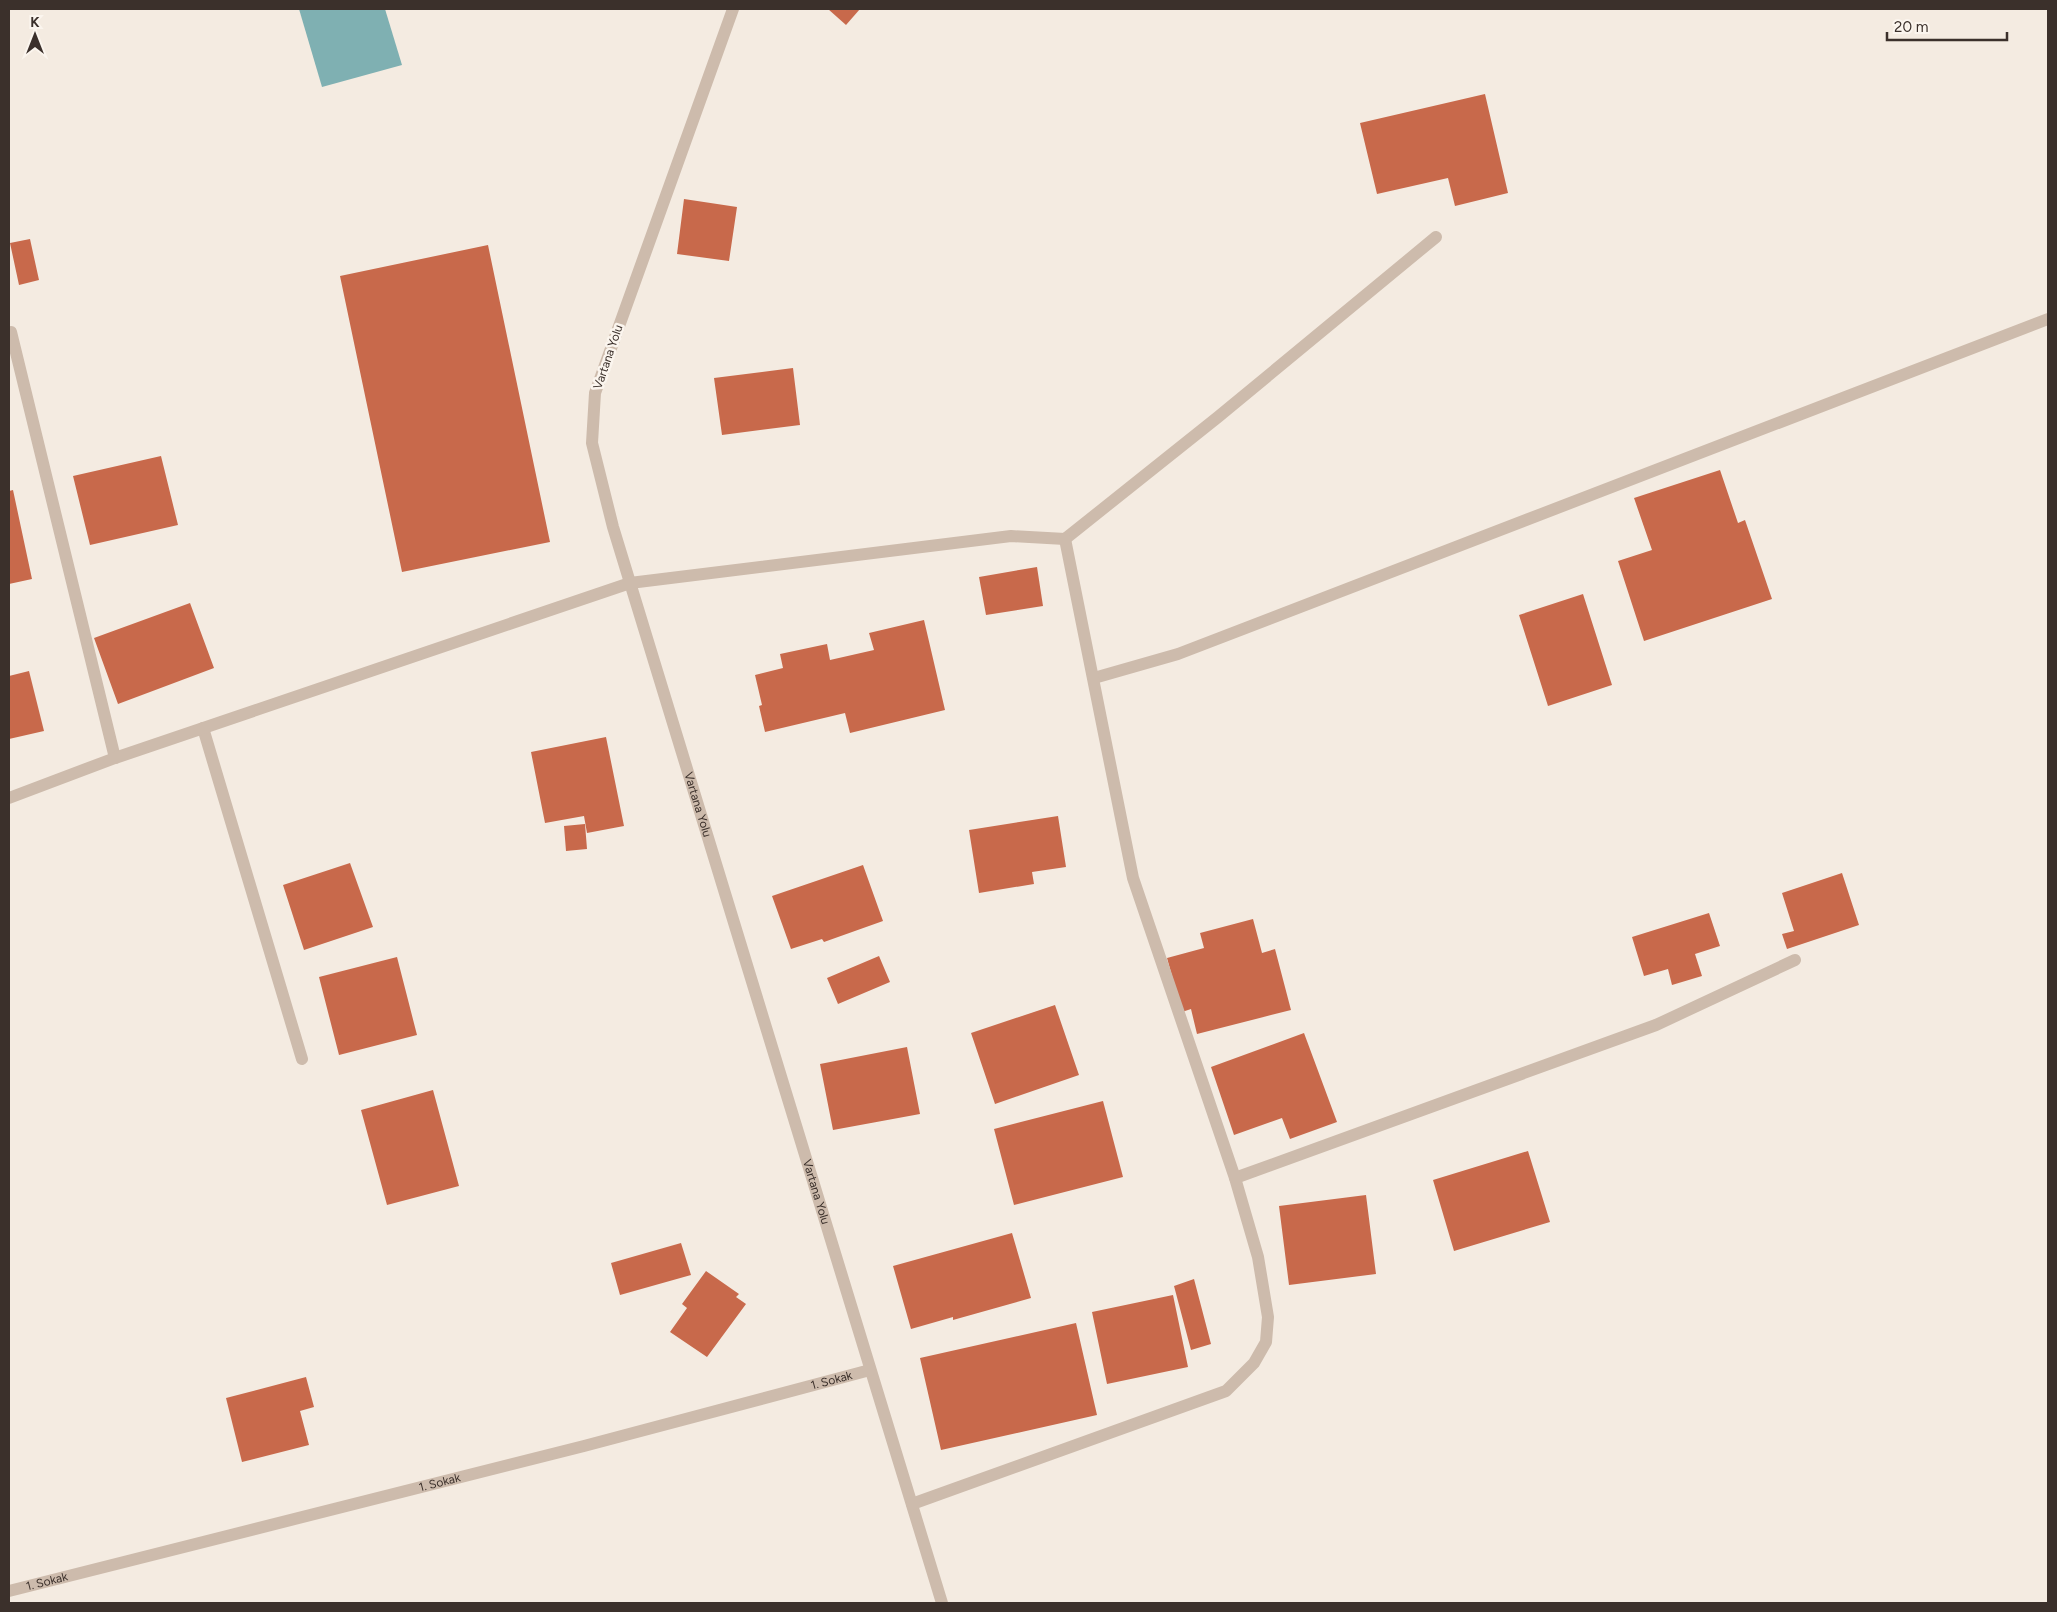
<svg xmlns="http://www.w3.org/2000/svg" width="2057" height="1612" font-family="Figtree,sans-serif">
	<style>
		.water { fill: #7fb0b2 }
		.building { fill: #c8694b }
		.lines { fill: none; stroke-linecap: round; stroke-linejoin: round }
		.minor { stroke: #cdbbac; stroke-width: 12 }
		.labels { text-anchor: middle; stroke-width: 5; stroke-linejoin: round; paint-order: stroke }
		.street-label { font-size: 12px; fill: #3b302b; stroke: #fbf5ee }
	</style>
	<rect width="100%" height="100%" fill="#f4ebe1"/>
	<path class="water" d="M299 9H385L402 65 322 87Z"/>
	<path class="building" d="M828 9H860L846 25Z
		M1485 94 1508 193 1455 206 1448 178 1377 194 1360 123Z
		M684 199 737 207 729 261 677 254Z
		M30 239 39 280 19 285 10 243Z
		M488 245 550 542 402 572 340 276Z
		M793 368 800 425 722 435 714 378Z
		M161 456 178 525 90 545 73 476Z
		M1720 470 1738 523 1745 520 1772 599 1644 641 1618 561 1652 550 1634 498Z
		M13 490 32 579 9 584V491Z
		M1037 567 1043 606 986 615 979 577Z
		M1583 594 1612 685 1548 706 1519 615Z
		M190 603 214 668 118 704 94 638Z
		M924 620 945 710 850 733 845 713 765 732 759 706 762 705 755 675 783 668 780 654 827 644 830 660 874 650 869 633Z
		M29 671 44 731 9 739V676Z
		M606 737 624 826 587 833 584 816 545 823 531 752Z
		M1058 816 1066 867 1032 872 1034 884 979 893 969 830Z
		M585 824 587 849 566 851 564 826Z
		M350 863 373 927 304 950 283 885Z
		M863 865 883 921 824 942 822 939 791 949 772 896Z
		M1842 873 1859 925 1787 949 1782 934 1794 931 1782 893Z
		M1709 913 1720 946 1695 954 1702 976 1672 985 1668 969 1644 976 1632 937Z
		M1253 919 1262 953 1275 949 1291 1010 1197 1034 1191 1009 1182 1012 1167 958 1204 948 1200 933Z
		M879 956 890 982 838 1004 827 978Z
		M397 957 417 1035 339 1055 319 977Z
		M1055 1005 1079 1075 995 1104 971 1033Z
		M1304 1033 1337 1122 1290 1139 1282 1118 1234 1135 1211 1067Z
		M907 1047 920 1114 833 1130 820 1064Z
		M433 1090 459 1186 387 1205 361 1110Z
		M1103 1101 1123 1177 1014 1205 994 1129Z
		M1528 1151 1550 1222 1454 1251 1433 1180Z
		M1366 1195 1376 1274 1289 1285 1279 1206Z
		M1012 1233 1031 1298 953 1320V1317L911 1329 893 1266Z
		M681 1243 691 1275 620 1295 611 1263Z
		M706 1271 739 1294 736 1297 746 1304 707 1357 670 1332 687 1308 682 1304Z
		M1194 1279 1211 1344 1191 1350 1174 1286Z
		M1173 1295 1188 1367 1107 1384 1092 1312Z
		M1076 1323 1097 1415 941 1450 920 1358Z
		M306 1377 314 1407 300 1411 309 1445 242 1462 226 1398Z"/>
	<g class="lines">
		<g class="minor">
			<path id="s1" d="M733 9 595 393 592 443 613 527 942 1603"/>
			<path d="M11 332 115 758"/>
			<path d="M1094 678 1178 654 2048 319"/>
			<path d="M203 728 302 1059"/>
			<path d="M9 798 115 758 630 583 1011 536 1065 539 1218 417 1436 237"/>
			<path d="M1235 1178 1656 1025 1795 960"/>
			<path d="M912 1504 1226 1391 1254 1363 1266 1342 1268 1317 1258 1257 1235 1178 1133 878 1065 539"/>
			<path id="s2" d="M9 1591 584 1446 870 1370"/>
		</g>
	</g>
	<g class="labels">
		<g class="street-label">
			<text transform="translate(608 357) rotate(-71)" y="4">Vartana Yolu</text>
			<text dy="4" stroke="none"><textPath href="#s1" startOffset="835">Vartana Yolu</textPath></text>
			<text dy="4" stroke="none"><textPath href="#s1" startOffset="1240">Vartana Yolu</textPath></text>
			<text dy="4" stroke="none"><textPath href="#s2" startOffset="849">1. Sokak</textPath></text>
			<text dy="4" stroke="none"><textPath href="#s2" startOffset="444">1. Sokak</textPath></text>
			<text dy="4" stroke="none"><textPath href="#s2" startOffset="39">1. Sokak</textPath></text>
		</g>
	</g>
	<rect width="2057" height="1612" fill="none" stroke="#3b302b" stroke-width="20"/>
	<g transform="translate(35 35)" stroke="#fbf5ee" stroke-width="4" paint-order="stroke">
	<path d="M0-4L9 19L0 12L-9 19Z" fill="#3b302b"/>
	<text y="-8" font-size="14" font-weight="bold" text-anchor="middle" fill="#3b302b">K</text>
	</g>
	<path d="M1887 32v8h120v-8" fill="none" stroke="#3b302b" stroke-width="2.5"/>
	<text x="1894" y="32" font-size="15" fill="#3b302b" stroke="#fbf5ee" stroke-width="4" paint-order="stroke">20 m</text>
</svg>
